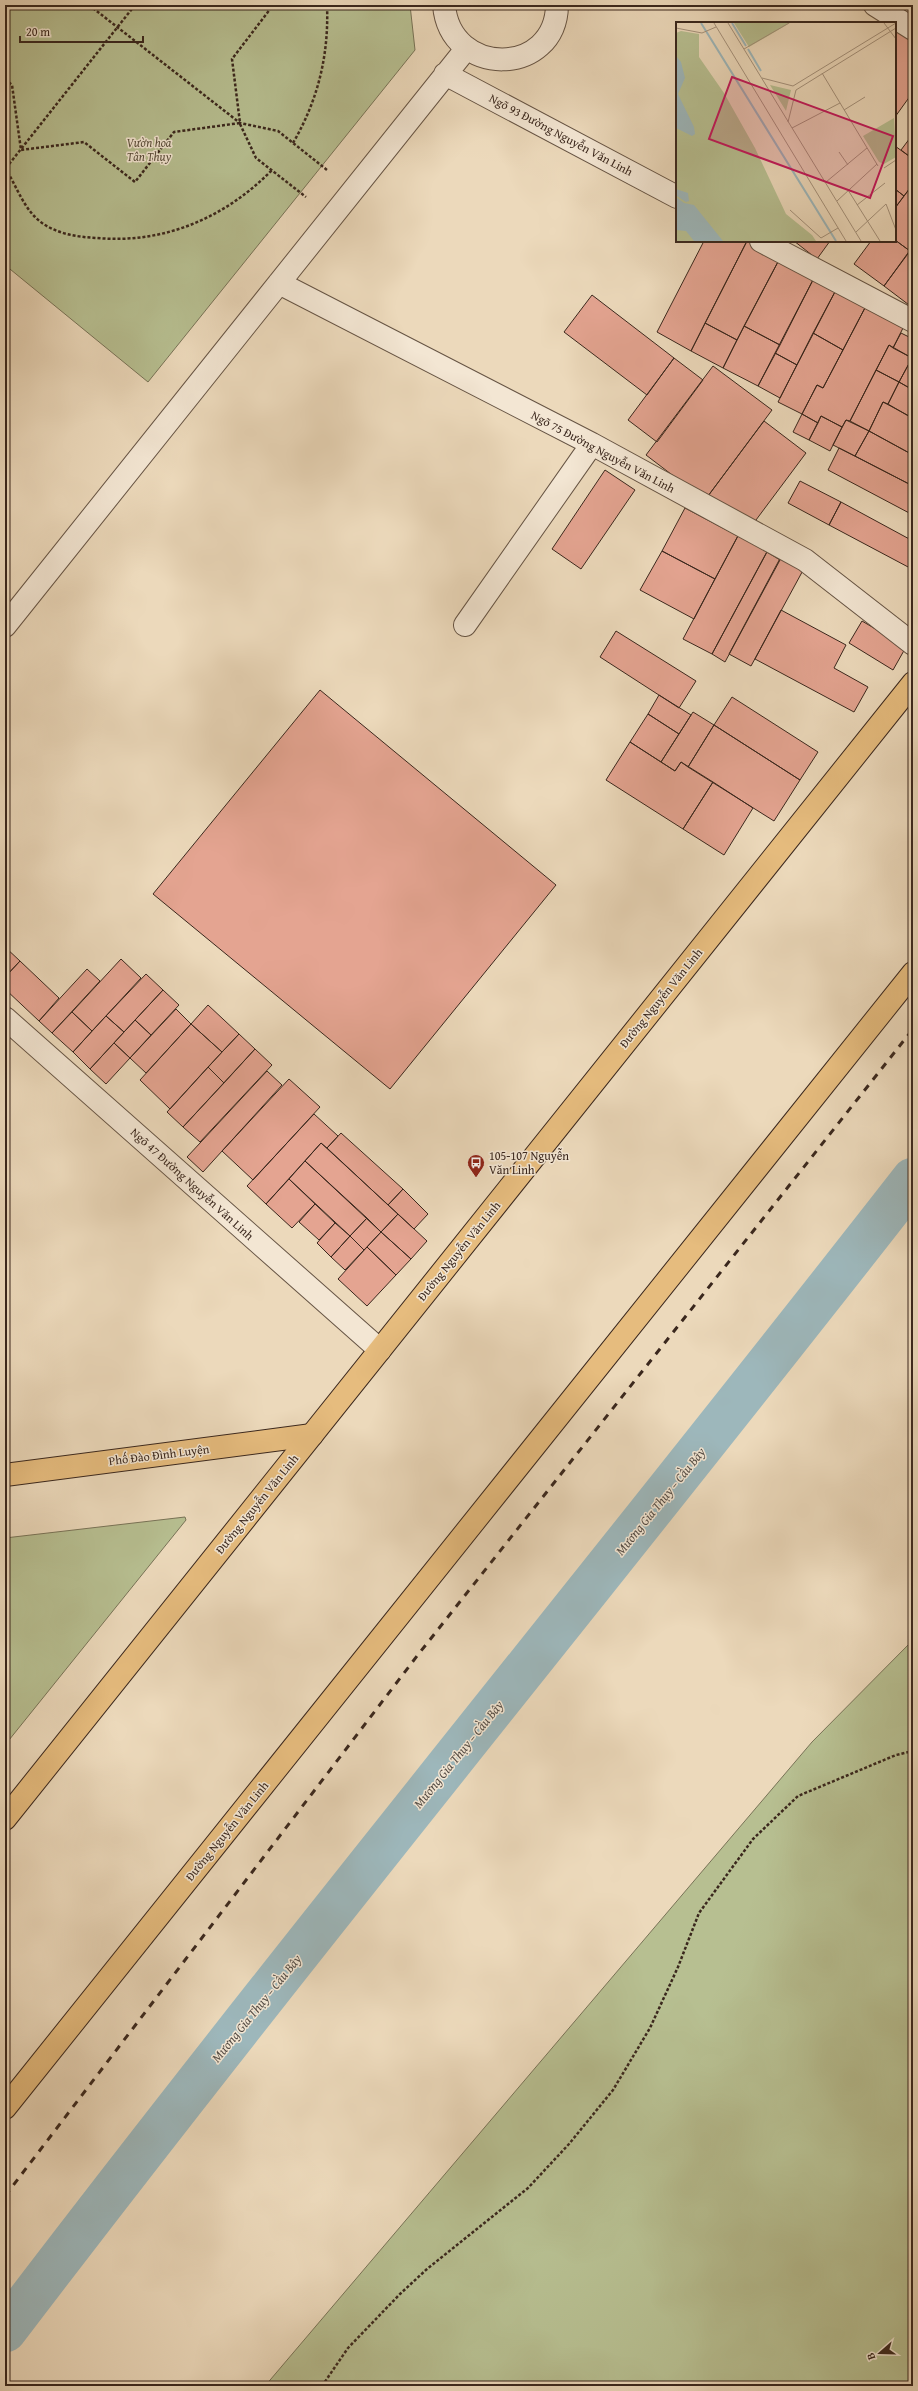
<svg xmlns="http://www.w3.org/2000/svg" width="918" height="2391" font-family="'Gentium Book Plus',serif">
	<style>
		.green { fill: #b7bf91; stroke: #787357 }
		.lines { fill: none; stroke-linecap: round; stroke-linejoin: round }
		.canal { stroke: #9db7bb; stroke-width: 43 }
		.building { fill: #e4a491; stroke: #3a271d }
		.minor-casing { stroke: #665444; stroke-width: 24 }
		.major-casing { stroke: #3a271d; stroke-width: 24 }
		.highway-casing { stroke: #3a271d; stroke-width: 24 }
		.path { stroke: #3a271d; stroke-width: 2.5; stroke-dasharray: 3 2; stroke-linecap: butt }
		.minor { stroke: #f3e6d3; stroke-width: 22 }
		.major { stroke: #e6bc7e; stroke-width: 22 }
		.highway { stroke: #e6bc7e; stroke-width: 22 }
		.rail { stroke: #3a271d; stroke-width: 3; stroke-dasharray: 7 7; stroke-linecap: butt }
		.labels { text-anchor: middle; stroke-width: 3; stroke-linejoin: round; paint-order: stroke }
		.street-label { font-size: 12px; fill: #3a271d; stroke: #f3e6d3 }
		.park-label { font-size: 12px; font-style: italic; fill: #594d3a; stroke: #f3e6d3 }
		.poi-label { font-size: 12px; fill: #3a271d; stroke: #f3e6d3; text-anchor: start }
		.water-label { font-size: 13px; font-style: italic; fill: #534b44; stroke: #f3e6d3 }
		.inset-river { fill: none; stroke: #9db7bb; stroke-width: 2 }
		.inset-road { fill: none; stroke: #a5927c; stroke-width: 1 }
		.view { fill: #c2185b; fill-opacity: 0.15; stroke: #c2185b; stroke-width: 2 }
		.inset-edge { fill: none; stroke: #3a271d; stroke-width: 2 }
	</style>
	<rect width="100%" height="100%" fill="#ecd9bb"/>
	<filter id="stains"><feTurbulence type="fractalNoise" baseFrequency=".005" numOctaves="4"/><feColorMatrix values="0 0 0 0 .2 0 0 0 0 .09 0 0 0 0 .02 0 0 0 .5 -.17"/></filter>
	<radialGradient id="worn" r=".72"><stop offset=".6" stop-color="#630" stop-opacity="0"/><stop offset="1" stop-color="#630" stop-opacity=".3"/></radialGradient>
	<path class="green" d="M5 5H410L415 50 148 382 5 265Z
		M185 1517 186 1520 5 1745V1538Z
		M913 1640V2386H265L812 1742Z"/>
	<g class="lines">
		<path class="canal" d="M5 2331C301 1942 612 1565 913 1179"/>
	</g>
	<path class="building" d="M899 28 913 39V92L895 117V33Z
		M913 134V159L901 150Z
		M895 146 913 159V184L904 196 895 189Z
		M913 184V246L910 251 895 240V208Z
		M895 189 904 196 895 208Z
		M895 240 910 251 884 286 854 264 871 241Z
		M704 241H747L691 351 657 332Z
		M747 241 780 258 737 340 705 323Z
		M794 241H830L817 259Z
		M913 246V308L884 286Z
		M780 258 815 276 780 345 744 326Z
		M815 276 837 288 797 365 775 353Z
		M837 288 867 304 843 350 813 333Z
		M592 295 674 358 647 395 564 332Z
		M867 304 905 324 893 348 889 345 850 421 846 420 842 427 821 416 818 423 802 414 817 385 823 388Z
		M705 323 737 340 723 368 691 351Z
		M744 326 780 345 758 386 723 368Z
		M813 333 843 350 823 388 817 385 802 414 778 402Z
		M901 333 913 339 912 358 893 348Z
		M889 345 912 358 899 382 876 370Z
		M775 353 797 365 780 398 758 386Z
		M674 358 703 380 657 442 628 420Z
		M912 358H913V390L899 382Z
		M713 366 772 410 705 500 646 455Z
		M876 370 899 382 888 404 883 402 869 431 850 421Z
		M899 382 913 390V411L910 417 888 404Z
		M883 402 913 418V455L869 431Z
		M802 414 818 423 809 440 793 432Z
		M821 416 842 427 830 451 809 440Z
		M846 420 869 431 855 456 833 445Z
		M764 421 806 453 750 528 708 496Z
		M869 431 913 455V486L855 456Z
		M839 448 913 486V515L828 470Z
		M605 470 635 490 581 569 552 549Z
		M800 481 841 502 829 525 788 503Z
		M841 502 913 541V563L910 568 829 525Z
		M685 508 738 536 715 579 662 551Z
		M741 530 770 546 712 654 683 639Z
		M662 551 715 579 694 619 640 590Z
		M784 551 807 563 751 666 729 654Z
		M767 552 780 560 725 662 712 654Z
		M781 610 846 645 834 668 868 687 854 712 755 659Z
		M862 621 906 647 893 670 849 643Z
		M616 631 696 681 679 708 600 657Z
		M320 690 556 885 390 1089 153 894Z
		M659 695 691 715 679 734 648 714Z
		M732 697 818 752 800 780 714 725Z
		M693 712 714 725 688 767 681 762 675 771 661 762Z
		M648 714 679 734 661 762 630 742Z
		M714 725 800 780 774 821 688 767Z
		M630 742 675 771 681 762 713 782 683 829 606 780Z
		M713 782 753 808 724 855 683 829Z
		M5 947 20 961 6 976 5 974Z
		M121 959 141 978 92 1031 72 1012Z
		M20 961 59 998 39 1021 5 989V977Z
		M87 969 100 981 52 1033 39 1021Z
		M146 974 163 990 124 1032 106 1016Z
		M163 990 179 1005 151 1035 135 1020Z
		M208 1005 239 1034 222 1052 191 1024Z
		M176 1009 191 1024 146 1073 130 1058Z
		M72 1012 92 1031 73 1052 52 1033Z
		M106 1016 124 1032 90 1069 73 1052Z
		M135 1020 151 1035 130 1058 114 1043Z
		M191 1024 222 1052 170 1109 140 1080Z
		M239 1034 255 1049 224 1083 208 1067Z
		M114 1043 130 1058 106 1084 90 1069Z
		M255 1049 272 1065 200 1142 183 1127Z
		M208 1067 224 1083 183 1127 167 1112Z
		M267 1071 282 1085 203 1172 187 1157Z
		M289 1079 320 1107 253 1180 222 1151Z
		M314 1114 338 1136 327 1148 321 1143 266 1204 247 1186Z
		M341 1133 403 1189 388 1205 327 1148Z
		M321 1143 398 1214 381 1232 305 1161Z
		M305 1161 367 1218 350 1236 289 1179Z
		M289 1179 315 1204 292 1228 266 1204Z
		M403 1189 428 1214 414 1229 388 1205Z
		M315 1204 335 1223 319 1240 299 1222Z
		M398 1214 427 1241 411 1259 381 1232Z
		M367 1218 381 1232 364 1250 350 1236Z
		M335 1223 350 1236 331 1257 317 1243Z
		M381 1232 411 1259 396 1275 367 1247Z
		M350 1236 364 1250 345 1270 331 1257Z
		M367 1247 396 1275 367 1306 338 1279Z"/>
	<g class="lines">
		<defs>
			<path id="minor" d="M444 5C450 78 556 77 557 5
				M875 5 913 29
				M445 74 677 197
				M761 241 913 321
				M279 283 592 444 805 560 913 644
				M465 625 592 444
				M5 626 466 49
				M5 1018 380 1350"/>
			<path id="major" d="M5 1475 312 1435"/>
			<path id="highway" d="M5 1819 913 683
				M5 2108 913 973"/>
		</defs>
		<use href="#minor" class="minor-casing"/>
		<use href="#major" class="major-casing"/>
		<use href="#highway" class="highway-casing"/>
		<path class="path" d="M89 5 240 123 278 131 327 170
			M5 79 12 85 21 150 84 142 135 182 174 132 240 123 232 59 271 8 267 5
			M240 124 256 158 306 197
			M293 143C318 100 329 55 327 5
			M5 168C17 186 23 209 42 223 58 234 77 237 97 238 164 244 225 218 272 170
			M6 168 135 5
			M322 2386 348 2348 400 2294 427 2269 528 2188 569 2144 613 2090 650 2028 678 1967 699 1913 753 1839 798 1796 896 1755 913 1751"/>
		<use href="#minor" class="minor"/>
		<use href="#major" class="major"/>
		<use href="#highway" class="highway"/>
		<path class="rail" d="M5 2196 417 1656 913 1029"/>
	</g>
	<defs>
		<symbol id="bus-pin" viewBox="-11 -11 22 30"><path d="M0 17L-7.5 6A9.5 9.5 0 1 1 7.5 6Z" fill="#8f2418" stroke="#f3e6d3"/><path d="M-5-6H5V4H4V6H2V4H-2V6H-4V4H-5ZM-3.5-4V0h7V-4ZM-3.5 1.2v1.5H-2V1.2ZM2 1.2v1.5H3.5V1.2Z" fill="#fff"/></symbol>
	</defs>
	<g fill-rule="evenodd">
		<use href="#bus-pin" x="466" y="1153" width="20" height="27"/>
	</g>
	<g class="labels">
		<g class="street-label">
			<text transform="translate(561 135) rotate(28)" y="4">Ngõ 93 Đường Nguyễn Văn Linh</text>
			<text transform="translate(603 452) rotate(28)" y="4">Ngõ 75 Đường Nguyễn Văn Linh</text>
			<text transform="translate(661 998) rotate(-51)" y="4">Đường Nguyễn Văn Linh</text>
			<text transform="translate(192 1184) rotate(42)" y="4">Ngõ 47 Đường Nguyễn Văn Linh</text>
			<text transform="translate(459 1251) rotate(-51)" y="4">Đường Nguyễn Văn Linh</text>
			<text transform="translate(159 1455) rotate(-7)" y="4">Phố Đào Đình Luyện</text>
			<text transform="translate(257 1504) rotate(-51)" y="4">Đường Nguyễn Văn Linh</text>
			<text transform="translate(227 1831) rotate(-51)" y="4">Đường Nguyễn Văn Linh</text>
		</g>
		<g class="park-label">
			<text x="149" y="147">Vườn hoa<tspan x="149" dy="14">Tân Thụy</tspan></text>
		</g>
		<g class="poi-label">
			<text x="489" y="1160">105-107 Nguyễn<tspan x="489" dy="14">Văn Linh</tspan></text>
		</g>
		<g class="water-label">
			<text transform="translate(660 1501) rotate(-51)" y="5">Mương Gia Thụy – Cầu Bây</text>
			<text transform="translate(458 1754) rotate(-51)" y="5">Mương Gia Thụy – Cầu Bây</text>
			<text transform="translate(256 2008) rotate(-51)" y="5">Mương Gia Thụy – Cầu Bây</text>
		</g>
	</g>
	<g transform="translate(676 22)">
		<rect width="220" height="220" fill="#ecd9bb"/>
		<path d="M58 1H114L73 25ZM5 9 23 12V35L48 71 79 126 110 192 136 213 140 219H0V11ZM94 63 115 68 110 89ZM218 96 220 135 208 142 203 140 187 114Z" fill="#b7bf91"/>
		<path d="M0 34 5 40 9 56 2 72 18 105 19 112 16 114 0 106ZM0 167 12 171 13 179 10 180 1 174ZM0 175 8 181 18 183 47 219H18L10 209 0 208Z" fill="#9db7bb"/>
		<path class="inset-river" d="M25 1 160 219M56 1 70 24M72 27 85 49"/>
		<path class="inset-road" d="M38 1 170 219M52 1 185 219M208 1 220 17M0 6 26 11 40 5M68 27 113 1M146 51 202 144M86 56 117 64 220 1M168 88 189 75M112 100 120 68 220 6M116 106 164 81M163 130 172 143M208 146 220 138M150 160 191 126M172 168 204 219M161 179 201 142M181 183 209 161M114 188 145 216 162 206M180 210 210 182 220 208"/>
		<path class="view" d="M56 55 217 114 194 176 33 117Z"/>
		<rect width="220" height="220" class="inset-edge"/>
	</g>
	<rect width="918" height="2391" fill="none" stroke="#ecd9bb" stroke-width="20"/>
	<rect x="6" y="6" width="906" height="2379" fill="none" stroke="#3a271d" stroke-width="2"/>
	<rect x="10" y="10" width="898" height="2371" fill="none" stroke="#3a271d"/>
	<g transform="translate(880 2353) rotate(250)" stroke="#f3e6d3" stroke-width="3" paint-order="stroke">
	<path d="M0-3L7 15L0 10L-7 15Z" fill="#3a271d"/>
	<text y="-6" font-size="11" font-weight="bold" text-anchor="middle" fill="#3a271d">B</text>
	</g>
	<path d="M20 36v6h123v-6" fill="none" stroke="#3a271d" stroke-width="2"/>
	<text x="26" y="36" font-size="12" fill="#3a271d" stroke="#f3e6d3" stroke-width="3" paint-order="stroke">20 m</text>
	<rect width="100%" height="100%" filter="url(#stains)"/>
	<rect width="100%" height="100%" fill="url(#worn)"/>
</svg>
